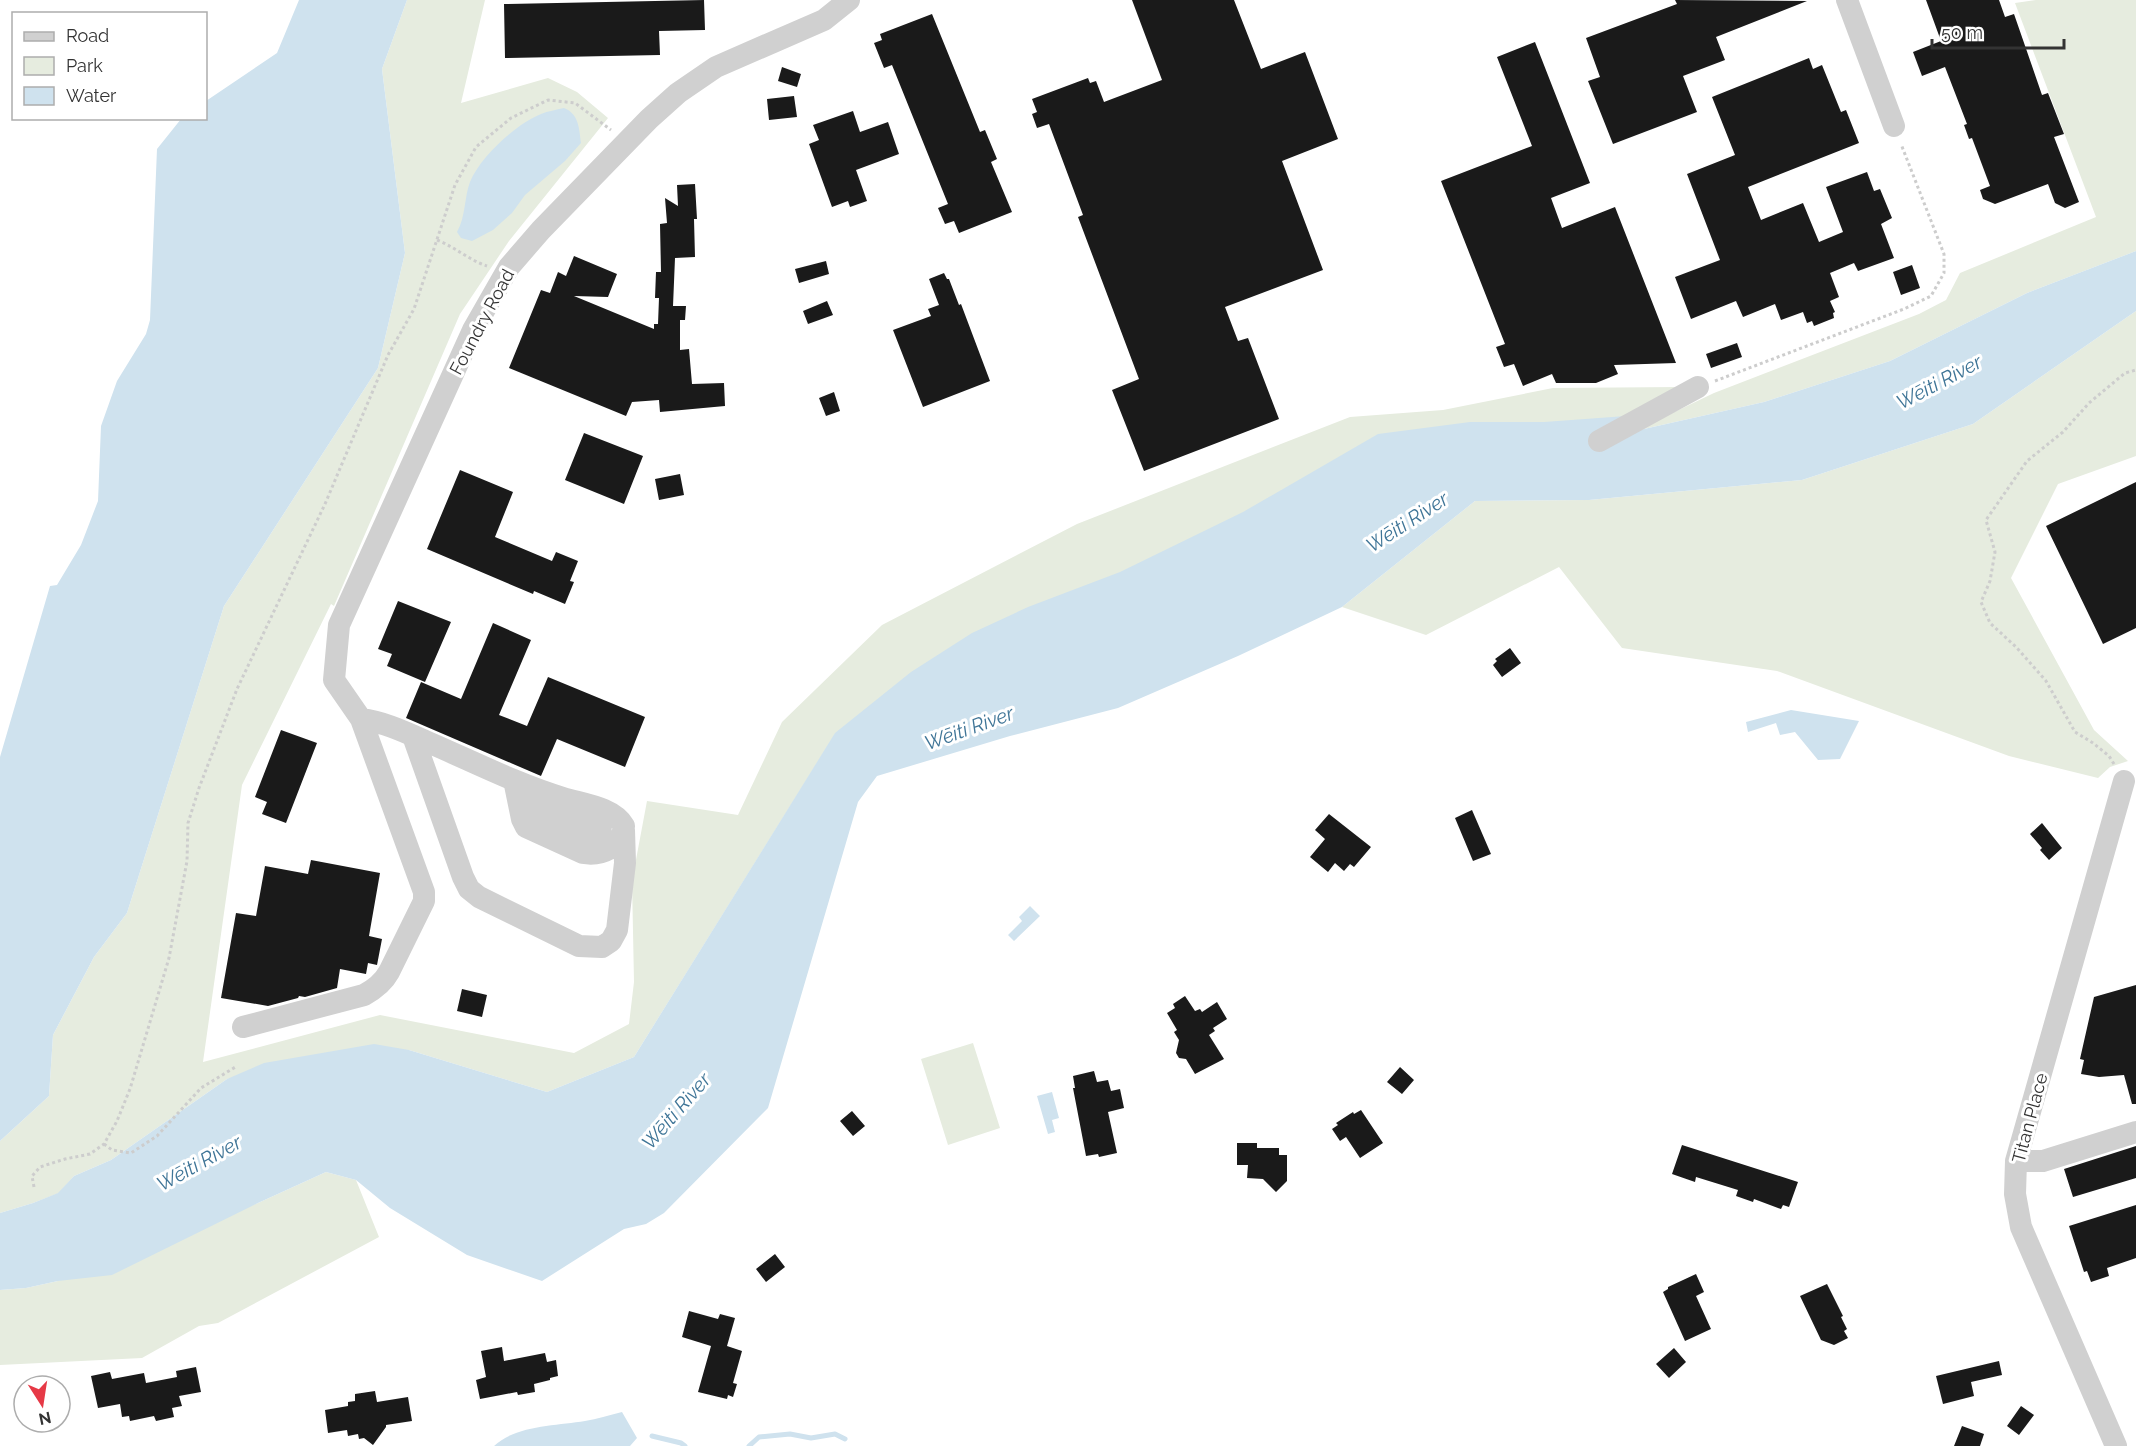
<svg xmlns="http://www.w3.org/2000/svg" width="2136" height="1446" font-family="Raleway,sans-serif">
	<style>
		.green { fill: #e6ecdf }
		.water { fill: #cfe2ee }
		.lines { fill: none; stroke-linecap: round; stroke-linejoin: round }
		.stream { stroke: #cfe2ee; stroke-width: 5 }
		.building { fill: #1a1a1a }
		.path { stroke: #cdcdcd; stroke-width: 3; stroke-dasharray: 3 3; stroke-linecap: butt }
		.minor { stroke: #d0d0d0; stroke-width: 22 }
		.labels { text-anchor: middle; stroke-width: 6; stroke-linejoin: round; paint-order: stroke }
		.street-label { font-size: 18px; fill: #333; stroke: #fff }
		.water-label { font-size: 20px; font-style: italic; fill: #3f7597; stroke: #fff }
	</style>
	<rect width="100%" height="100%" fill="#fff"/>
	<path class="green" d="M407 0H485L461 103 548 78 577 92 608 118 509 241 460 314 334 606 331 604 242 785 203 1062 380 1015 574 1053 629 1024 634 982 632 881 647 801 738 815 782 722 882 625 1077 524 1350 417 1443 410 1553 388 1679 387 1626 416 835 734 634 1057 547 1092 409 1050 227 1079 111 1160 74 1176 59 1193 33 1203 0 1213V1141L49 1096 53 1035 94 957 127 913 224 606 378 368 405 253 382 69Z
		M2036 0H2136V251L2027 293 1890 361 1764 402 1635 431 1714 393 1919 314 1946 300 1960 273 2096 217 2015 3Z
		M2136 311V456L2058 484 2011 578 2094 730 2128 761 2110 767 2098 778 2009 756 1777 671 1622 648 1559 567 1426 635 1342 607 1475 501 1589 500 1802 480 1973 424Z
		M973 1043 1000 1128 948 1145 921 1059Z
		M326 1172 356 1180 379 1237 218 1323 199 1326 142 1358 0 1365V1290L26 1288 58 1281 258 1203Z"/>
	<path class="water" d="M299 0H407L382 69 405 253 378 368 224 606 127 913 94 957 53 1035 49 1096 0 1141V757L50 586 57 585 81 545 98 501 101 426 117 381 146 334 150 320 157 149 181 119 206 118V101L277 53Z
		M564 108C579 114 579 128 581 143L565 161 525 195 512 213 493 230 472 241 461 238 457 232C466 216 464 198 470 182 480 157 516 124 541 114 548 111 556 110 564 108Z
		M2136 251V311L1973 424 1802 480 1589 500 1475 501 1342 607 1238 656 1118 708 1010 736 877 776 858 802 768 1108 664 1213 646 1224 624 1229 542 1281 467 1255 390 1208 356 1180 326 1172 258 1203 112 1275 58 1281 26 1288 0 1290V1213L33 1203 58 1193 74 1176 111 1160 227 1079 264 1063 374 1044 409 1050 547 1092 634 1057 835 733 911 672 972 633 1028 607 1120 572 1243 512 1378 434 1470 422H1544L1626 416 1635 431 1764 402 1890 361 2027 293Z
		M1791 710 1859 721 1840 759 1818 760 1795 732 1780 735 1776 723 1748 732 1746 722Z
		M1030 906 1040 916 1014 941 1008 935 1022 921 1019 917Z
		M1052 1092 1059 1118 1052 1120 1055 1132 1048 1134 1037 1096Z
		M622 1412 637 1438 630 1446H494C516 1425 556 1426 585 1421 597 1419 609 1415 622 1412Z"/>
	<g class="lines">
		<path class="stream" d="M652 1436 681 1443 685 1446
			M749 1446 759 1437 790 1434 811 1438 835 1434 845 1439"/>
	</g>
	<path class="building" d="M704 0 705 30 659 31 660 55 505 58 504 4Z
		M1132 0H1234L1261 69 1305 52 1338 139 1282 161 1323 270 1225 307 1238 341 1248 338 1279 419 1144 471 1112 390 1139 379 1078 217 1083 215 1049 124 1037 128 1032 114 1037 112 1032 99 1088 78 1090 83 1096 81 1104 102 1162 80Z
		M1675 0 1807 1 1716 37 1725 60 1683 76 1697 112 1613 144 1588 81 1600 77 1586 38 1677 4Z
		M1926 0H1999L2005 17 2014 14 2042 95 2048 93 2064 134 2054 137 2079 202 2065 208 2055 203 2048 184 1995 204 1983 199 1980 190 1990 186 1972 138 1969 139 1964 125 1967 124 1945 67 1922 76 1913 52 1941 41Z
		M932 14 980 132 985 130 997 159 991 162 1012 212 959 233 954 221 945 224 938 208 948 204 892 65 884 68 874 43 882 40 880 34Z
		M1535 42 1590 183 1551 198 1562 228 1615 207 1676 363 1614 365 1618 374 1596 383H1556L1552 374 1523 386 1514 364 1504 367 1496 347 1505 344 1441 181 1532 146 1497 57Z
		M1809 58 1813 69 1822 65 1841 112 1846 110 1859 143 1748 187 1761 220 1803 203 1819 242 1843 232 1826 187 1867 172 1874 191 1880 189 1892 218 1881 224 1894 258 1858 271 1854 263 1830 273 1839 297 1830 301 1835 312 1833 313 1834 318 1814 326 1812 321 1807 323 1803 312 1781 320 1775 304 1743 317 1736 301 1691 319 1675 277 1720 260 1687 174 1735 155 1712 97Z
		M782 67 801 74 797 87 778 81Z
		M794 96 797 117 769 120 767 99Z
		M853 111 860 132 888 122 899 154 856 170 867 201 850 207 848 201 832 207 809 144 819 140 813 125Z
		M695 184 697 219H694L695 257 675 258 673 306H686L685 320H680V350L689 349 692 384 724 383 725 406 660 412 659 400 632 402 626 416 509 368 541 290 550 293 558 272 566 276 574 256 617 274 608 297 574 296 654 329V324H658L659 298H655L656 272H661L660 224 667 223 665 198 678 206 677 185Z
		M826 261 829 274 799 283 795 269Z
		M1912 265 1920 288 1901 295 1893 272Z
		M944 273 947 279H949L959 305 961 304 990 381 923 407 893 330 931 316 928 309 939 305 929 279Z
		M827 301 833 315 808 324 803 311Z
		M1737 343 1742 357 1711 368 1706 354Z
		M834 392 840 411 826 416 819 398Z
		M584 433 643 456 624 504 565 480Z
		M460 470 513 492 495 537 552 561 556 552 578 561 570 581 574 582 565 604 534 591 533 594 427 549Z
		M680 474 684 495 659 500 655 479Z
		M2136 482V628L2103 644 2046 526Z
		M398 601 451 622 425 682 387 666 392 654 378 649Z
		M493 623 531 640 499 715 527 726 548 677 645 717 625 767 557 739 541 776 406 718 421 682 461 699Z
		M1510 648 1521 663 1502 677 1493 665 1497 661 1495 659Z
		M281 730 317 743 286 823 262 814 267 802 255 797Z
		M1472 810 1491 854 1473 861 1455 818Z
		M1329 814 1371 847 1354 867 1350 864 1344 871 1335 863 1328 872 1310 857 1325 839 1315 830Z
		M2042 823 2062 848 2049 860 2040 850 2042 848 2030 834Z
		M311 860 380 873 369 936 382 939 377 965 368 963 366 974 340 969 337 988 305 997 299 996 298 998 268 1006 221 998 236 913 256 916 265 866 308 874Z
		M2136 985V1104H2132L2124 1075 2099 1077 2081 1074 2084 1060 2080 1059 2094 997Z
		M462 989 487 995 482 1017 457 1011Z
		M1185 996 1195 1011 1200 1009 1202 1012 1217 1002 1227 1019 1213 1028 1215 1031 1209 1035 1224 1059 1195 1074 1186 1059 1179 1058 1176 1053 1179 1040 1174 1032 1177 1030 1167 1013 1175 1008 1173 1004Z
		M1400 1067 1414 1080 1402 1094 1387 1082Z
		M1094 1071 1097 1082 1108 1080 1111 1091 1120 1089 1124 1108 1108 1112 1117 1153 1099 1157 1098 1154 1086 1156 1073 1088H1075L1073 1076Z
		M1361 1110 1383 1143 1360 1158 1346 1137 1340 1141 1332 1129 1338 1125 1336 1123 1353 1112 1354 1114Z
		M852 1111 865 1126 853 1136 840 1121Z
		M1237 1143H1257V1148H1279V1155H1287V1181L1276 1192 1263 1179 1247 1178 1248 1165H1237Z
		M1682 1145 1798 1182 1789 1207 1783 1205 1781 1209 1754 1199 1753 1202 1736 1196 1738 1190 1696 1177 1695 1182 1672 1174Z
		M2136 1146V1178L2073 1197 2064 1169Z
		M2136 1205V1258L2107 1268 2109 1276 2091 1282 2087 1271 2084 1272 2069 1226Z
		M775 1254 785 1267 766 1282 756 1269Z
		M1696 1274 1704 1292 1696 1296 1711 1329 1685 1341 1663 1292 1668 1289V1287Z
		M1827 1284 1843 1316 1841 1317 1847 1329 1844 1331 1848 1338 1834 1345 1821 1340 1800 1296Z
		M689 1311 718 1319 720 1314 735 1318 727 1346 742 1351 733 1383 737 1384 733 1397 728 1395 727 1399 698 1392 711 1346 682 1337Z
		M502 1347 504 1361 545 1353 547 1362 556 1360 558 1376 550 1378V1380L534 1384 535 1392 518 1395 517 1392 480 1399 476 1380 486 1377 481 1351Z
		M1674 1348 1686 1362 1669 1378 1656 1364Z
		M1999 1361 2002 1375 1971 1382 1974 1396 1943 1404 1936 1376Z
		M196 1367 201 1392 179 1396 182 1406 172 1408 174 1417 156 1421 154 1416 130 1421 129 1416 122 1417 120 1404 98 1408 91 1376 110 1372 112 1379 144 1373 146 1383 177 1377 176 1371Z
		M375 1391 377 1402 408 1397 412 1421 386 1425V1427L373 1445 364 1438 359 1439 358 1434 348 1436 347 1430 328 1433 325 1410 348 1406V1402L355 1401V1394Z
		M2021 1406 2034 1415 2019 1435 2007 1426Z
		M1962 1426 1984 1434 1980 1446H1954Z"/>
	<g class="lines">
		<path class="path" d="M437 240C455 247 469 260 487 266
			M1715 381 1904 309 1931 296 1944 273V254L1901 144
			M2114 764 2109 756 2093 743 2075 732 2046 681 2016 647 1990 623 1981 602 1990 581 1995 552 1986 520 2027 461 2063 432 2089 403 2125 373 2136 370
			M104 1144 112 1150 131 1153 157 1136 201 1088 237 1066
			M34 1187 32 1176 40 1167 65 1159 90 1154 104 1144 117 1121 130 1089 169 958 187 861 188 823 199 788 237 689 325 504 388 355 414 309 455 185 476 147 511 118 548 100 575 103 611 130"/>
		<path class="minor" d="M1847 0 1894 126
			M1599 441 1698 387
			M361 719C385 722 407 733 430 743 474 762 517 784 563 798 582 804 613 807 624 826 622 847 602 856 583 853L526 827 522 819 514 780
			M413 736 463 877 469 889 479 897 579 946 602 947 611 941 617 930 625 863 624 830
			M514 780 542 800 595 818 601 826 600 834 592 837 539 813Z
			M243 1027 364 995C375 989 383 983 389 972L424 901V892L361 719 334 680 339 625 473 330 509 267 541 230 649 119 678 93 716 67 824 20 849 0
			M2016 1161H2043L2136 1132
			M2116 1446 2021 1227 2015 1194 2016 1161 2124 781"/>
	</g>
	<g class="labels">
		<g class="street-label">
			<text transform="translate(482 322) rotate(-62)" y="6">Foundry Road</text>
			<text transform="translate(2030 1118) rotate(-75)" y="6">Titan Place</text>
		</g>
		<g class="water-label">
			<text transform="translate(1939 382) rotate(-28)" y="7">Wēiti River</text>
			<text transform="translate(1407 522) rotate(-33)" y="7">Wēiti River</text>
			<text transform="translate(969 728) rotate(-20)" y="7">Wēiti River</text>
			<text transform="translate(676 1111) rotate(-49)" y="7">Wēiti River</text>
			<text transform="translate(199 1163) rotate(-29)" y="7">Wēiti River</text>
		</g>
	</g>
	<rect x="12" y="12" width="195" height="108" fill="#ffffff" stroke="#adadad" stroke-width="1.5"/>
	<rect x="24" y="32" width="30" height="9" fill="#d0d0d0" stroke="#adadad" stroke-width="1.5"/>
	<text x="66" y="42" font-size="18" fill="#333333">Road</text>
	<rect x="24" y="57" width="30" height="18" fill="#e6ecdf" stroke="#adadad" stroke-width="1.5"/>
	<text x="66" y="72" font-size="18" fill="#333333">Park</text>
	<rect x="24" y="87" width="30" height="18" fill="#cfe2ee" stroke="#adadad" stroke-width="1.5"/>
	<text x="66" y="102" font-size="18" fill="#333333">Water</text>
	<g transform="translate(42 1404) rotate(168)"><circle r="28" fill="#ffffff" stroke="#adadad" stroke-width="1.5"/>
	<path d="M0-4.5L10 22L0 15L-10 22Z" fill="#e63946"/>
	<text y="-9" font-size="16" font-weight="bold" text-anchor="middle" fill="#333333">N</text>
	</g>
	<path d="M1932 39v9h132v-9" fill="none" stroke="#333333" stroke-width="3"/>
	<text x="1941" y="39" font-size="18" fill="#333333" stroke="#ffffff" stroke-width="4.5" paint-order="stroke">50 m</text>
</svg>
